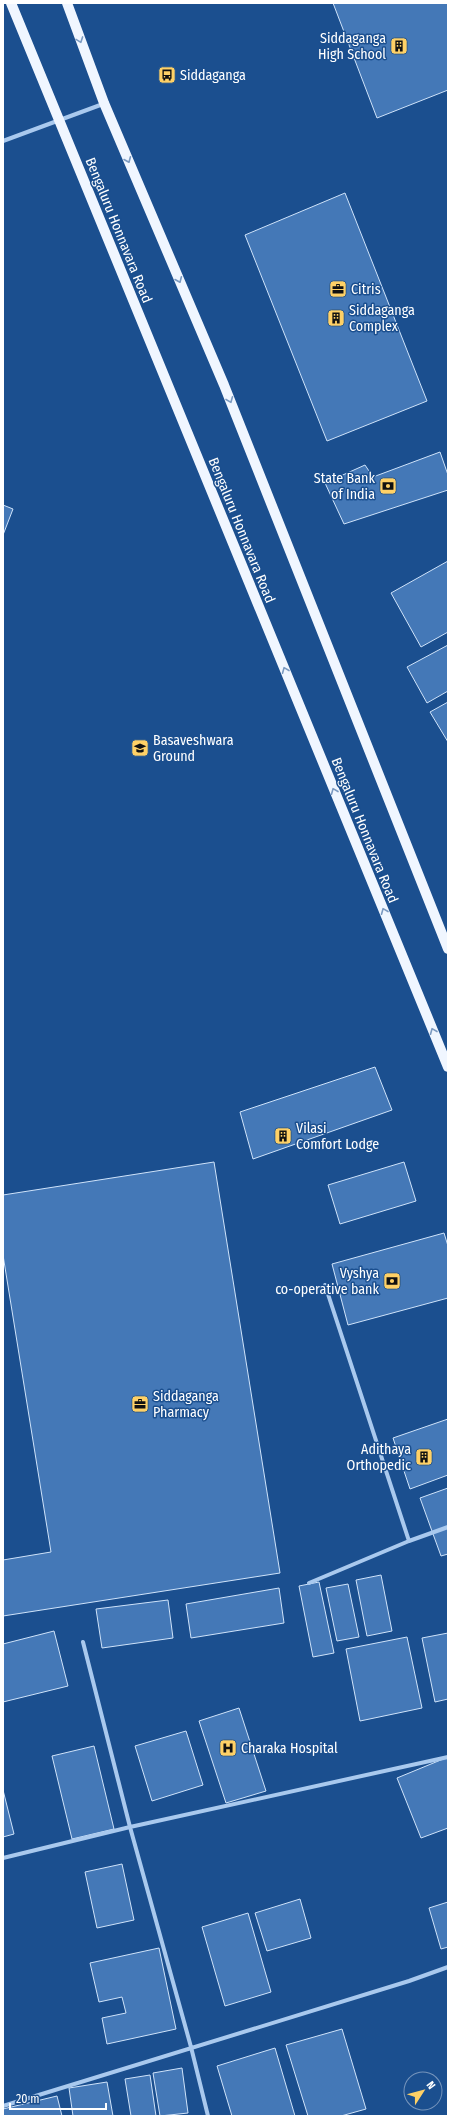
<svg xmlns="http://www.w3.org/2000/svg" width="451" height="2119" font-family="'Fira Sans Condensed',sans-serif">
	<style>
		.building { fill: #4478b7; stroke: #cfe3fa }
		.lines { fill: none; stroke-linecap: round; stroke-linejoin: round }
		.minor { stroke: #a9c9ee; stroke-width: 4 }
		.primary { stroke: #f0f6ff; stroke-width: 10 }
		.oneway { stroke: #7b9ac1 }
		.labels { text-anchor: middle; stroke-width: 3; stroke-linejoin: round; paint-order: stroke }
		.poi-label { font-size: 14px; fill: #fff; stroke: #1b4f8f; text-anchor: start }
		.street-label { font-size: 14px; fill: #fff; stroke: #1b4f8f }
	</style>
	<rect width="100%" height="100%" fill="#1b4f8f"/>
	<path class="building" d="M333 3H448V90L377 118Z
		M345 193 427 401 327 441 245 235Z
		M440 452 448 475V490L344 524 325 483 365 465 373 477Z
		M3 505 13 509 3 535Z
		M448 561V632L421 647 391 593Z
		M448 645V691L427 703 407 667Z
		M448 702V742L430 712Z
		M375 1067 392 1110 253 1159 240 1112Z
		M214 1162 280 1573 3 1616V1560L51 1552 3 1255V1195Z
		M404 1162 416 1201 340 1224 328 1185Z
		M444 1233 448 1246V1298L348 1325 332 1264Z
		M448 1419V1475L410 1489 393 1438Z
		M448 1488V1554L441 1556 420 1498Z
		M381 1575 392 1631 367 1636 356 1580Z
		M319 1582 334 1653 313 1657 299 1586Z
		M348 1584 359 1637 337 1641 326 1588Z
		M279 1588 284 1623 191 1638 186 1604Z
		M168 1600 173 1638 102 1648 96 1609Z
		M54 1631 68 1686 3 1702V1644Z
		M448 1633V1699L435 1702 422 1638Z
		M407 1637 422 1708 360 1721 346 1649Z
		M239 1708 266 1791 226 1803 199 1721Z
		M186 1731 203 1785 152 1801 135 1746Z
		M94 1746 114 1829 72 1839 52 1756Z
		M448 1757V1828L421 1838 397 1778Z
		M3 1790 14 1834 3 1837Z
		M122 1864 134 1920 97 1928 85 1872Z
		M300 1899 311 1938 267 1951 255 1913Z
		M448 1902V1947L441 1949 429 1908Z
		M248 1913 271 1992 225 2006 202 1927Z
		M159 1948 176 2029 107 2044 102 2018 126 2013 122 1997 99 2002 90 1963Z
		M342 2029 366 2109 341 2116H308L286 2045Z
		M275 2048 295 2116H232L217 2066Z
		M182 2068 188 2113 160 2116 153 2073Z
		M150 2075 156 2116H131L125 2079Z
		M107 2082 113 2116H73L69 2088Z
		M57 2096 62 2116H3V2109Z"/>
	<g class="lines">
		<path class="minor" d="M3 141 103 104
			M325 1285 409 1541
			M309 1583 409 1541 448 1527
			M83 1642 130 1827 191 2047 208 2116
			M3 1858 130 1827 448 1757
			M3 2106 409 1981 448 1967"/>
		<path class="primary" d="M11 3 448 1067
			M67 3 104 103 224 385 448 949"/>
	</g>
	<defs><path id="oneway-chevron" d="M-2-3.5L2.5 0L-2 3.5" fill="none" stroke-width="1.6" stroke-linecap="round" stroke-linejoin="round"/></defs>
	<g class="oneway">
		<use href="#oneway-chevron" transform="translate(80 40) rotate(70)"/>
		<use href="#oneway-chevron" transform="translate(128 160) rotate(67)"/>
		<use href="#oneway-chevron" transform="translate(179 280) rotate(67)"/>
		<use href="#oneway-chevron" transform="translate(230 400) rotate(68)"/>
		<use href="#oneway-chevron" transform="translate(285 670) rotate(-112)"/>
		<use href="#oneway-chevron" transform="translate(334 791) rotate(-112)"/>
		<use href="#oneway-chevron" transform="translate(384 911) rotate(-112)"/>
		<use href="#oneway-chevron" transform="translate(433 1031) rotate(-112)"/>
	</g>
	<defs>
		<symbol id="building-square" viewBox="-11 -11 22 22"><rect x="-9" y="-9" width="18" height="18" rx="4" fill="#ffd166" stroke="#1b4f8f"/><path d="M-4-6H4V6H1V3H-1V6H-4ZM-2.5-4.3h1.7v1.8h-1.7ZM.8-4.3h1.7v1.8H.8ZM-2.5-1h1.7V.8h-1.7ZM.8-1h1.7V.8H.8Z" fill="#111"/></symbol>
		<symbol id="bus-square" viewBox="-11 -11 22 22"><rect x="-9" y="-9" width="18" height="18" rx="4" fill="#ffd166" stroke="#1b4f8f"/><path d="M-5-6H5V4H4V6H2V4H-2V6H-4V4H-5ZM-3.5-4V0h7V-4ZM-3.5 1.2v1.5H-2V1.2ZM2 1.2v1.5H3.5V1.2Z" fill="#111"/></symbol>
		<symbol id="office-square" viewBox="-11 -11 22 22"><rect x="-9" y="-9" width="18" height="18" rx="4" fill="#ffd166" stroke="#1b4f8f"/><path d="M-6-3h4V-5.5h4V-3h4V5H-6ZM-1-4.5V-3h2v-1.5ZM-6 0V1H6V0Z" fill="#111"/></symbol>
		<symbol id="bank-square" viewBox="-11 -11 22 22"><rect x="-9" y="-9" width="18" height="18" rx="4" fill="#ffd166" stroke="#1b4f8f"/><path d="M-6-4H6V4H-6ZM0-2.3a2.3 2.3 0 1 0 0 4.6a2.3 2.3 0 1 0 0-4.6Z" fill="#111"/></symbol>
		<symbol id="school-square" viewBox="-11 -11 22 22"><rect x="-9" y="-9" width="18" height="18" rx="4" fill="#ffd166" stroke="#1b4f8f"/><path d="M0-5L7-2L0 1L-7-2ZM-4 1L0 2.5L4 1V4Q0 6-4 4Z" fill="#111"/></symbol>
		<symbol id="hospital-square" viewBox="-11 -11 22 22"><rect x="-9" y="-9" width="18" height="18" rx="4" fill="#ffd166" stroke="#1b4f8f"/><path d="M-5-5h3v3.5h4V-5h3V5h-3V1.5h-4V5h-3Z" fill="#111"/></symbol>
	</defs>
	<g fill-rule="evenodd">
		<use href="#building-square" x="389" y="36" width="20" height="20"/>
		<use href="#bus-square" x="157" y="65" width="20" height="20"/>
		<use href="#office-square" x="328" y="279" width="20" height="20"/>
		<use href="#building-square" x="326" y="308" width="20" height="20"/>
		<use href="#bank-square" x="378" y="476" width="20" height="20"/>
		<use href="#school-square" x="130" y="738" width="20" height="20"/>
		<use href="#building-square" x="273" y="1126" width="20" height="20"/>
		<use href="#bank-square" x="382" y="1271" width="20" height="20"/>
		<use href="#office-square" x="130" y="1394" width="20" height="20"/>
		<use href="#building-square" x="414" y="1447" width="20" height="20"/>
		<use href="#hospital-square" x="218" y="1738" width="20" height="20"/>
	</g>
	<g class="labels">
		<g class="poi-label">
			<text x="386" y="43" text-anchor="end">Siddaganga<tspan x="386" dy="16">High School</tspan></text>
			<text x="180" y="80">Siddaganga</text>
			<text x="351" y="294">Citris</text>
			<text x="349" y="315">Siddaganga<tspan x="349" dy="16">Complex</tspan></text>
			<text x="375" y="483" text-anchor="end">State Bank<tspan x="375" dy="16">of India</tspan></text>
			<text x="153" y="745">Basaveshwara<tspan x="153" dy="16">Ground</tspan></text>
			<text x="296" y="1133">Vilasi<tspan x="296" dy="16">Comfort Lodge</tspan></text>
			<text x="379" y="1278" text-anchor="end">Vyshya<tspan x="379" dy="16">co-operative bank</tspan></text>
			<text x="153" y="1401">Siddaganga<tspan x="153" dy="16">Pharmacy</tspan></text>
			<text x="411" y="1454" text-anchor="end">Adithaya<tspan x="411" dy="16">Orthopedic</tspan></text>
			<text x="241" y="1753">Charaka Hospital</text>
		</g>
		<g class="street-label">
			<text transform="translate(119 230) rotate(68)" y="5">Bengaluru Honnavara Road</text>
			<text transform="translate(242 530) rotate(68)" y="5">Bengaluru Honnavara Road</text>
			<text transform="translate(365 830) rotate(68)" y="5">Bengaluru Honnavara Road</text>
		</g>
	</g>
	<rect width="451" height="2119" fill="none" stroke="#ffffff" stroke-width="8"/>
	<g transform="translate(423 2091) rotate(54)"><circle r="19" fill="#1b4f8f" stroke="#7695bc"/>
	<path d="M0-3L7 15L0 10L-7 15Z" fill="#ffd166"/>
	<text y="-6" font-size="11" font-weight="bold" text-anchor="middle" fill="#ffffff">N</text>
	</g>
	<path d="M10 2103v6h96v-6" fill="none" stroke="#ffffff" stroke-width="2"/>
	<text x="16" y="2103" font-size="12" fill="#ffffff" stroke="#1b4f8f" stroke-width="3" paint-order="stroke">20 m</text>
</svg>
